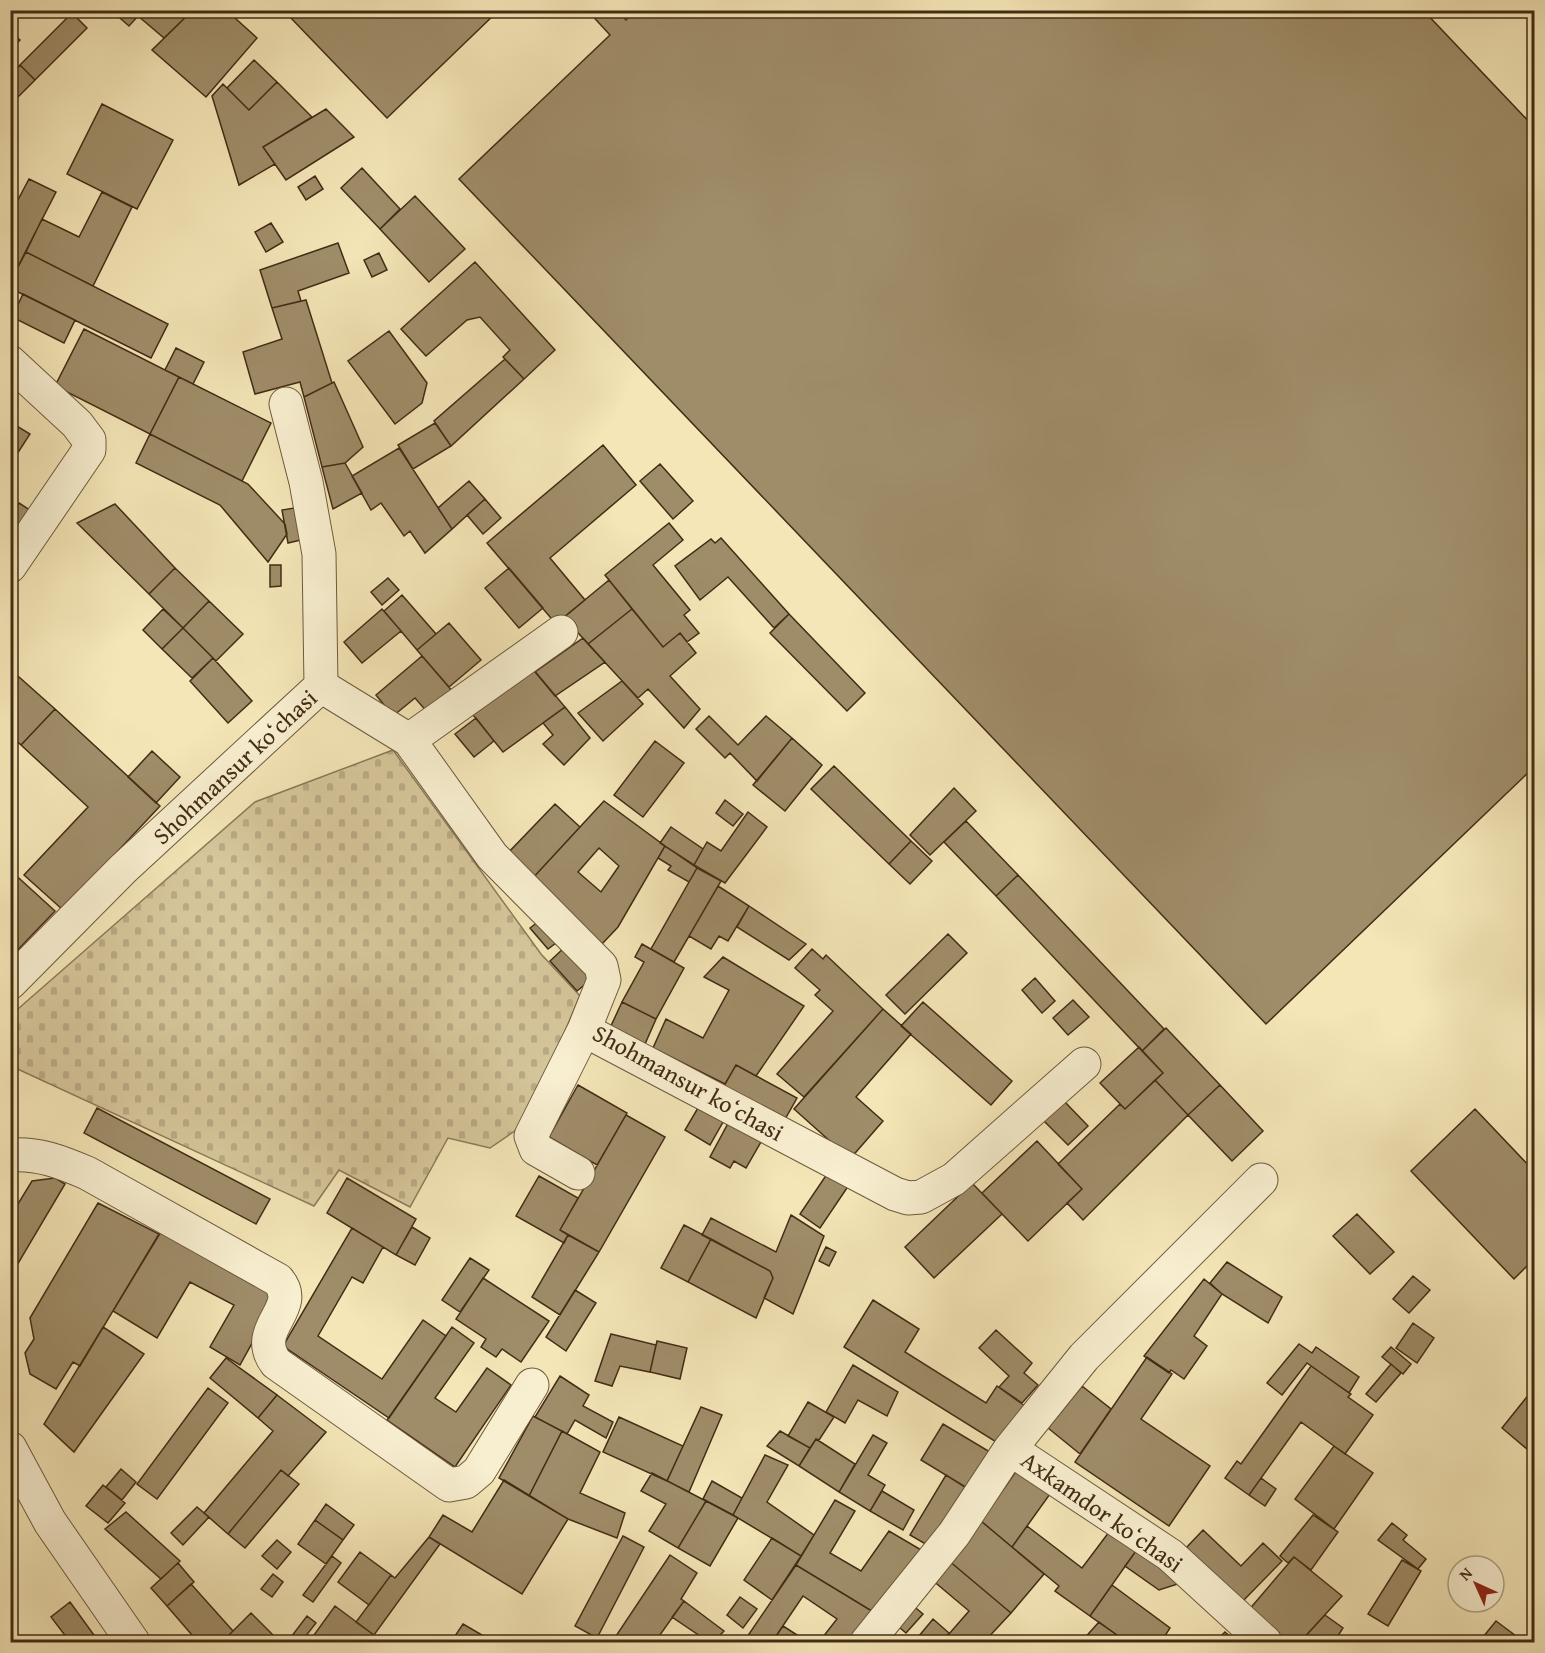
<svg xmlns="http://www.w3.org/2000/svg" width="1545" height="1653" font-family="'Gentium Book Plus',serif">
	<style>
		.cemetery { fill: url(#cemetery-stones); stroke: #8c7958; stroke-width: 1.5 }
		.building { fill: #9f8d69; stroke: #422c15; stroke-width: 1.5; fill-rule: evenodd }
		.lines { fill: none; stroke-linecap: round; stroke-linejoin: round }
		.minor-casing { stroke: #6e5a3e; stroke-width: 35 }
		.minor { stroke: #f8efd0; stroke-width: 33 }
		.labels { text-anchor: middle; stroke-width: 5; stroke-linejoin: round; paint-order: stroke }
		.street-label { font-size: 24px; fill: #422c15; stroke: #f8efd0 }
	</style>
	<defs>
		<pattern id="cemetery-stones" width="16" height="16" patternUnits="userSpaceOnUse" patternTransform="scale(1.5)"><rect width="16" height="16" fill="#d6c69b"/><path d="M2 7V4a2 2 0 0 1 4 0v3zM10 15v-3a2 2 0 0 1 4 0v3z" fill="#b9aa85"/></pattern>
	</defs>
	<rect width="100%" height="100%" fill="#f4e6b7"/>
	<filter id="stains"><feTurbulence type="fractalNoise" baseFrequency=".00333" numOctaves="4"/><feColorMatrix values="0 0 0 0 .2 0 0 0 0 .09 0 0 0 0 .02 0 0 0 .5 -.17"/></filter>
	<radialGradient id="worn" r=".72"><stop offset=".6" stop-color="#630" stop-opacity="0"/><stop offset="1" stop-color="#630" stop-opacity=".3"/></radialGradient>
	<path class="cemetery" d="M393 750 541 954 580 996 525 1124 490 1148 448 1138 410 1207 339 1170 314 1206 11 1066V1015L255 802Z"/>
	<path class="building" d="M115 10H193L164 38 138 16 129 26 113 12Z
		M193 10H226L257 38 206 97 152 50Z
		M297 10H499L387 118 290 17Z
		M587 10H617L626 20 636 10H1423L1534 127V767L1266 1024 459 179 610 35Z
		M72 13 87 28 35 80 20 65Z
		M10 31 20 40 10 50Z
		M254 60 277 82 249 110 227 88Z
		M20 65 35 80 10 105V75Z
		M277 82 312 117 263 147 275 164 239 185 212 96 223 84 249 110Z
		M102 104 173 140 137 209 67 174Z
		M326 109 354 137 286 180 263 147Z
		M362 168 400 209 380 229 341 188Z
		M315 176 323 189 306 200 298 187Z
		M29 179 56 192 10 282V215Z
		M102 192 132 207 93 286 26 252 42 219 79 237Z
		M415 196 465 249 429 282 380 229Z
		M271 223 283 242 266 252 255 232Z
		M338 243 349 273 298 291 301 301 272 308 260 270Z
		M26 252 168 324 151 358 10 288V282Z
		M379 253 387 270 372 277 364 260Z
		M475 262 555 350 524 379 503 357 510 350 480 317 467 320 426 356 401 329Z
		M23 294 75 320 64 343 12 317Z
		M306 300 332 383 304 397 300 382 255 394 243 352 282 339 272 308Z
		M84 329 179 377 150 434 55 386Z
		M389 331 427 383 422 403 395 424 348 361Z
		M176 348 204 362 193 384 165 370Z
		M505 359 524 379 451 446 434 421Z
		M179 377 271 423 242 481 150 434Z
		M334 382 363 447 345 463 322 467 304 397Z
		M10 422 30 434 10 465Z
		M435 423 451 446 413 469 398 445Z
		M150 434 248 484 285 524 287 534 268 562 220 505 136 463Z
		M603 445 636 485 550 558 585 600 556 624 487 543Z
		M399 448 452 529 425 553 410 531 404 536 381 503 371 510 352 476Z
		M345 463 362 493 333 509 322 467Z
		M660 464 693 501 673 519 640 481Z
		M469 481 485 499 452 529 438 508Z
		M485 499 501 518 483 534 467 515Z
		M19 503 36 514 10 551V515Z
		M115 504 175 568 149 594 77 523Z
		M300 507 305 539 288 543 282 510Z
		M669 523 683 540 653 565 690 610 684 615 699 633 687 642 680 633 663 647 605 575Z
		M721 538 789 614 774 628 728 577 700 600 675 566 711 539 715 543Z
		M270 565H281V586L270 587Z
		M175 568 209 601 183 628 149 594Z
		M509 568 543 608 519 628 485 588Z
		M388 578 399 590 382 605 371 592Z
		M609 580 632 609 588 644 564 617Z
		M402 595 436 634 417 650 384 611Z
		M209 601 243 634 216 661 183 628Z
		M163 609 183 628 162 649 143 630Z
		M382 609 401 631 362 663 344 642Z
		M632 609 663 647 680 633 696 653 670 676 700 709 684 728 648 689 638 698 588 644Z
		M789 614 865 693 847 711 770 633Z
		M449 623 481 660 449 687 417 650Z
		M183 628 213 658 192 678 162 649Z
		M583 638 605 662 555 696 535 672Z
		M422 656 453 692 428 713 415 698 393 716 376 695Z
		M213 658 252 701 228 723 190 681Z
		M10 669 55 709 21 745 10 735Z
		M533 669 565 707 503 752 473 715Z
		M622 681 643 704 603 741 578 713Z
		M565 707 590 738 564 765 543 744 553 735 543 723Z
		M55 709 160 806 63 910 24 875 88 807 21 745Z
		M709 716 738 745 766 716 792 738 757 781 730 753 725 758 696 729Z
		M476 718 494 741 474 757 455 734Z
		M792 738 822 765 785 811 753 785Z
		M655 741 684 763 643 817 614 795Z
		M152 751 180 777 156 803 128 777Z
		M834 766 911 841 889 864 811 789Z
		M954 788 976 811 930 855 910 835Z
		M725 800 743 814 733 826 716 813Z
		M604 801 665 846 618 927 602 944 531 880ZM599 848 619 866 601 892 578 872Z
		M555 804 580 827 531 880 505 856Z
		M748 812 767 827 725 883 694 865 707 842 721 851Z
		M966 821 1018 875 996 896 944 842Z
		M671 827 703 849 694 865 660 843Z
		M911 841 932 861 910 884 889 864Z
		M665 846 697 868 689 882 668 870 671 866 658 858Z
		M697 868 721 881 674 962 651 949Z
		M10 870 55 911 10 958 13 914Z
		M1018 875 1164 1029 1142 1051 996 896Z
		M718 886 749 906 728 941 719 936 711 949 689 936Z
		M749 906 806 944 789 960 737 927Z
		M542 919 560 940 548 949 530 928Z
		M948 934 967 953 905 1014 886 995Z
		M642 944 684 968 656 1019 622 1002 644 962 635 957Z
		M565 947 593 978 577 991 550 961Z
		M812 949 823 959 826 955 883 1009 804 1097 777 1074 833 1011 815 995 820 990 795 968Z
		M723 957 804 1006 756 1076 736 1065 725 1084 653 1048 666 1019 703 1038 729 990 704 977Z
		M1035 978 1055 1001 1042 1013 1022 990Z
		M1073 1000 1089 1017 1068 1035 1053 1018Z
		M622 1002 656 1019 645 1044 610 1028Z
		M923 1002 1012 1081 991 1105 901 1026Z
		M883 1009 911 1034 856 1097 883 1121 850 1159 794 1109Z
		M1166 1028 1220 1085 1188 1115 1155 1080 1163 1073 1142 1051Z
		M1139 1047 1163 1073 1125 1109 1100 1083Z
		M736 1065 797 1098 784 1121 723 1088Z
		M1155 1080 1188 1115 1083 1220 1067 1203 1082 1189 1058 1164 1120 1104 1125 1109Z
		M578 1085 627 1113 597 1165 549 1137Z
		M1220 1085 1263 1131 1232 1161 1188 1115Z
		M702 1101 727 1115 710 1145 685 1130Z
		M1064 1101 1088 1126 1068 1145 1044 1121Z
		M97 1108 270 1199 256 1224 84 1133Z
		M1475 1109 1534 1171V1259L1514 1279 1411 1171Z
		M626 1115 665 1137 599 1252 560 1230Z
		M732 1116 765 1135 746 1168 734 1161 730 1168 710 1157Z
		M1037 1141 1082 1189 1028 1241 982 1193Z
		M829 1171 849 1185 820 1228 800 1214Z
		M539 1176 578 1198 560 1230 568 1235 564 1243 516 1216Z
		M55 1178 65 1184 10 1277V1217L32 1181Z
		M347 1178 416 1219 396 1255 327 1213Z
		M972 1183 1002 1214 934 1278 905 1247Z
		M98 1203 159 1234 80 1366 73 1362 56 1389 30 1374 25 1353 34 1339 30 1318Z
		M1357 1214 1394 1252 1370 1274 1333 1236Z
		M791 1215 824 1236 793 1314 764 1298 773 1278 770 1271 702 1235 711 1218 776 1252Z
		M684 1225 711 1239 688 1282 661 1268Z
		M412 1227 430 1238 415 1265 396 1255Z
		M352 1228 383 1247 363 1283 352 1277 318 1336 382 1379 423 1320 446 1336 389 1418 283 1346Z
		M162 1230 279 1294 240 1365 210 1347 234 1305 190 1282 157 1338 113 1311Z
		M568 1235 599 1252 560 1315 532 1297Z
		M711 1239 770 1271 773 1278 756 1318 688 1282Z
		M826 1247 836 1252 829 1266 819 1261Z
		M470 1258 489 1270 460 1312 442 1300Z
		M1227 1262 1282 1297 1268 1323 1222 1294 1210 1283Z
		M1413 1276 1430 1290 1409 1313 1393 1299Z
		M483 1278 549 1321 521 1362 502 1349 496 1357 481 1347 486 1339 456 1319Z
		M1204 1279 1222 1294 1194 1336 1207 1346 1184 1379 1171 1370 1169 1373 1144 1356Z
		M575 1290 596 1303 566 1351 546 1337Z
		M873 1300 919 1329 905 1352 986 1403 997 1386 1025 1406 1001 1445 844 1347Z
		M1413 1323 1434 1338 1417 1363 1396 1348Z
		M103 1327 144 1354 74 1452 44 1424Z
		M452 1327 474 1343 435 1398 456 1412 487 1368 511 1385 455 1467 387 1420Z
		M996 1330 1032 1363 1024 1373 1038 1385 1022 1403 999 1387 1009 1376 979 1348Z
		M611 1334 656 1345 650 1372 620 1366 612 1386 595 1381Z
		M657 1341 687 1348 680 1379 650 1372Z
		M1299 1344 1312 1353 1316 1347 1359 1377 1349 1393 1307 1363 1282 1395 1267 1383Z
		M1391 1347 1411 1364 1403 1374 1382 1357Z
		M1147 1357 1172 1374 1141 1419 1210 1466 1169 1526 1075 1462Z
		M226 1358 277 1395 258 1418 210 1378Z
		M1391 1364 1401 1373 1376 1402 1366 1394Z
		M853 1365 898 1392 887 1416 858 1400 845 1423 826 1412Z
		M1311 1366 1351 1394 1348 1397 1373 1415 1345 1454 1301 1422 1249 1495 1225 1478 1237 1461 1241 1464Z
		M560 1376 589 1395 583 1406 613 1422 606 1438 575 1420 567 1434 535 1417Z
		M1082 1386 1111 1409 1080 1454 1048 1428Z
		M208 1388 228 1403 157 1499 137 1484Z
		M1534 1388V1455L1502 1428Z
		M277 1395 326 1432 288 1476 281 1470 228 1534 204 1513 273 1431 258 1418Z
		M808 1402 834 1417 819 1440 816 1439 810 1448 788 1436Z
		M701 1407 722 1415 689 1492 667 1481Z
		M533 1416 562 1431 529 1496 499 1478Z
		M619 1417 683 1446 667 1481 603 1452Z
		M943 1424 995 1455 972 1491 921 1460Z
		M562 1431 600 1452 580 1493 625 1513 617 1538 568 1519 529 1496Z
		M780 1431 810 1448 799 1466 767 1446Z
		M873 1435 887 1443 868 1475 885 1485 870 1511 839 1492Z
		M816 1439 855 1464 839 1492 799 1466Z
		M1334 1446 1373 1473 1334 1529 1295 1499Z
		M765 1455 788 1465 767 1502 814 1535 801 1556 733 1515Z
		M121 1469 136 1482 122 1500 106 1487Z
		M281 1470 299 1484 245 1548 228 1534Z
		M1017 1470 1050 1494 1012 1547 981 1521Z
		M652 1473 706 1501 678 1548 649 1531 666 1504 641 1491Z
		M946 1475 965 1487 929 1546 910 1535Z
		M1261 1478 1276 1489 1265 1506 1249 1495Z
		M504 1480 568 1519 522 1594 429 1537 443 1515 472 1532Z
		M712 1481 742 1498 733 1515 703 1499Z
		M103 1485 125 1503 108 1523 86 1506Z
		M882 1491 914 1510 903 1530 870 1511Z
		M835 1500 855 1511 830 1553 861 1571 889 1531 928 1554 880 1616 796 1565Z
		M706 1501 738 1518 710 1566 678 1548Z
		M326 1504 354 1525 343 1540 315 1520Z
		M197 1507 209 1517 183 1545 171 1533Z
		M126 1512 180 1561 161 1579 105 1529Z
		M1313 1515 1338 1532 1311 1570 1294 1557 1288 1563 1280 1556Z
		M315 1520 343 1540 326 1564 298 1544Z
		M981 1521 1044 1574 1011 1613 948 1560Z
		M1392 1523 1407 1535 1403 1540 1426 1559 1418 1569 1378 1540Z
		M1027 1526 1082 1568 1109 1532 1136 1551 1090 1616 1055 1591 1059 1586 1012 1547Z
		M1203 1530 1241 1566 1263 1543 1282 1561 1242 1602 1186 1548Z
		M623 1536 644 1547 597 1638 575 1626Z
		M429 1537 440 1544 374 1635 356 1622 391 1575 395 1578Z
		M772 1538 801 1556 772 1600 744 1580Z
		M277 1540 291 1552 277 1569 262 1556Z
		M1136 1551 1172 1573 1181 1583 1159 1590 1125 1566Z
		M360 1552 391 1575 369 1605 338 1582Z
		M670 1555 697 1573 681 1599 684 1601 655 1642H612Z
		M332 1556 341 1563 313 1602 303 1595Z
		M1294 1557 1342 1596 1300 1642H1285L1248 1611Z
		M948 1560 1011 1613 984 1642H942L969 1611 931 1579Z
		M1402 1560 1421 1571 1388 1626 1368 1614Z
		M178 1563 194 1582 167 1606 151 1588Z
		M796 1565 880 1616 858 1642H819L837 1619 803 1596 772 1642H756L747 1637Z
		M273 1574 283 1582 272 1597 261 1589Z
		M191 1584 233 1631 222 1642H198L167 1606Z
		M1112 1585 1170 1628 1161 1642H1127L1090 1616Z
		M740 1597 757 1609 743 1628 727 1615Z
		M684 1601 724 1631 713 1642H709L672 1617Z
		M70 1602 99 1642H70L51 1617Z
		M910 1603 923 1614 906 1633 893 1622Z
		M335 1606 374 1635 368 1642H309Z
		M251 1613 280 1642H222Z
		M1325 1615 1343 1628 1334 1642H1300Z
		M307 1616 316 1623 301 1642H290L288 1641Z
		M933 1619 949 1633 942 1642H926L919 1636Z
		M1496 1621 1524 1642H1479Z
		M1099 1622 1124 1640 1081 1642Z
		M463 1624 494 1642H451Z
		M783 1626 808 1642H772Z
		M1225 1632 1236 1642H1215Z"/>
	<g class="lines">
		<defs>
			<path id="minor" d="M10 362 77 424 89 440V450L10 566
				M286 404 306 482 319 554 321 686
				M409 740 561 632
				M10 983 123 869 321 686 409 740 492 856 601 966 604 980 584 1030 895 1194 908 1198 921 1197 954 1179 1084 1064
				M10 1155C39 1153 61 1162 87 1173L278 1280C303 1309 250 1328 276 1363L449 1485 466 1482 479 1471 532 1385
				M578 1173 536 1149 531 1136 584 1030
				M10 1448 50 1522 133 1642
				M1010 1449 1084 1357 1261 1180
				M867 1642 954 1534 1010 1449 1170 1555 1265 1642"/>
		</defs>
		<use href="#minor" class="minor-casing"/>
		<use href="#minor" class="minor"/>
	</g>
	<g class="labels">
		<g class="street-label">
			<text transform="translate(235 767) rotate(-43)" y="8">Shohmansur koʻchasi</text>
			<text transform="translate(688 1083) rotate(29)" y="8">Shohmansur koʻchasi</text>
			<text transform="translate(1102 1512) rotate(35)" y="8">Axkamdor koʻchasi</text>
		</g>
	</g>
	<rect width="1545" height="1653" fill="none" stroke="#f4e6b7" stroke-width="36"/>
	<rect x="12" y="12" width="1521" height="1629" fill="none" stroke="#422c15" stroke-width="3"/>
	<rect x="18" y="18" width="1509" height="1617" fill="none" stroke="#422c15" stroke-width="1.5"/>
	<g transform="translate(1476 1584) rotate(315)"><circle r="28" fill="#f8efd0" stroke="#afa185" stroke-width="1.5"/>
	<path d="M0-4.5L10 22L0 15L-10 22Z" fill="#8f2418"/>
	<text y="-9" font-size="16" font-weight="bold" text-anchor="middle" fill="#422c15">N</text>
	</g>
	<rect width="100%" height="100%" filter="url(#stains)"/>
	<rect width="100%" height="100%" fill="url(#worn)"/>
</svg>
